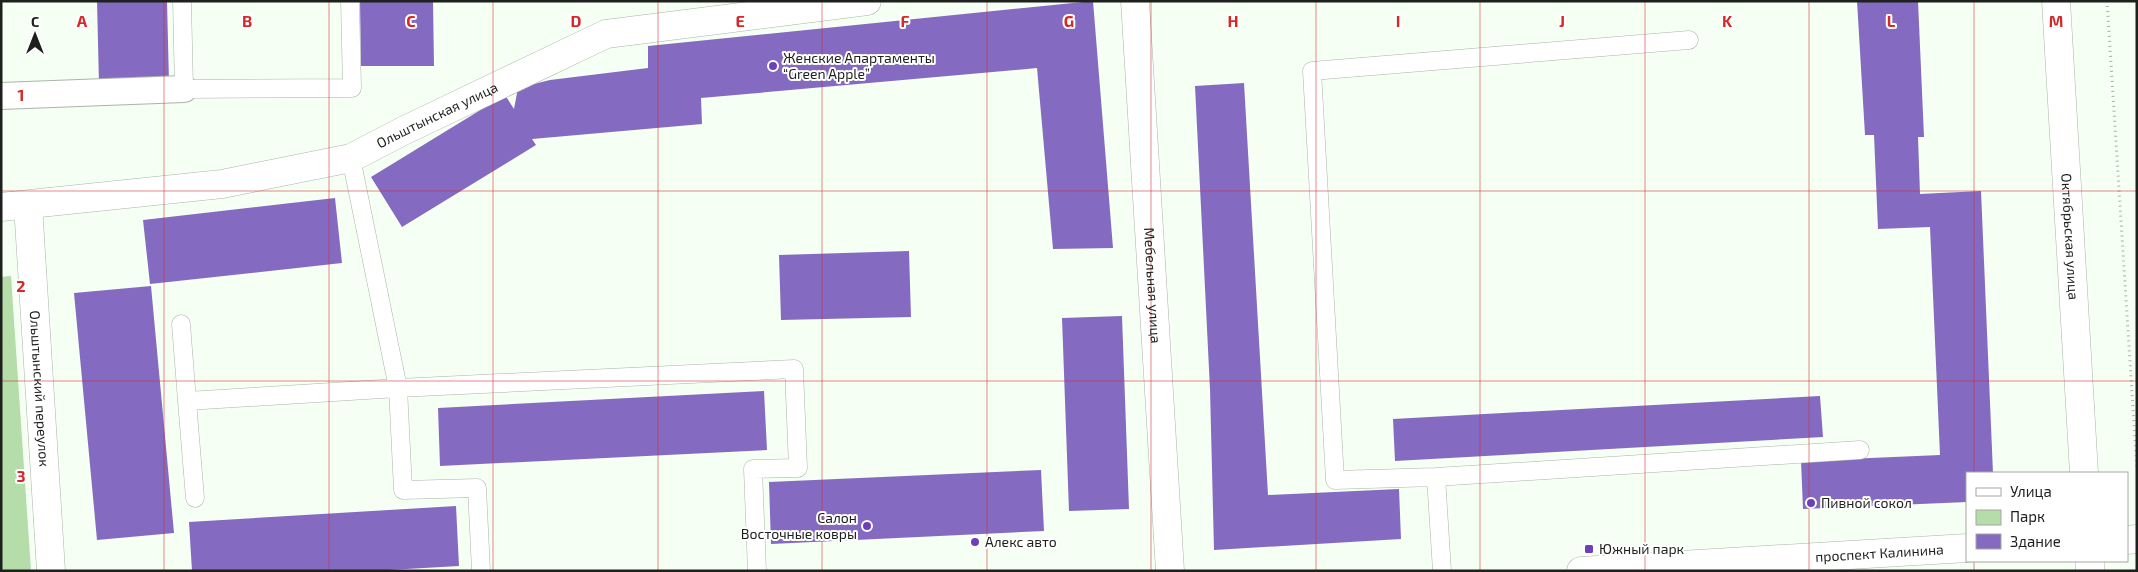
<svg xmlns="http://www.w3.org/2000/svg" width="2138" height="572" font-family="'Exo 2',sans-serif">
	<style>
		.green { fill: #b4ddaa }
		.building { fill: #846bc1 }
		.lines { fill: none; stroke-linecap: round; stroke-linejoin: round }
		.service-casing { stroke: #abb4a9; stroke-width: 19 }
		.pedestrian-casing { stroke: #abb4a9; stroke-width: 28 }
		.minor-casing { stroke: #abb4a9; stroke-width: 29 }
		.primary-casing { stroke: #abb4a9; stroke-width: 29 }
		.path { stroke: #aab1a8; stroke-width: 3; stroke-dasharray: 1 4; stroke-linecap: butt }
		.service { stroke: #fff; stroke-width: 18 }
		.pedestrian { stroke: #fff; stroke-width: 26 }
		.minor { stroke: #fff; stroke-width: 28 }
		.primary { stroke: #fff; stroke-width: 28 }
		.grid { fill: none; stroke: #d62828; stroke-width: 1; stroke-opacity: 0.55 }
		.poi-dot { fill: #6c40b8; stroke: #fff; stroke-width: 2 }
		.labels { text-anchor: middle; stroke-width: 4; stroke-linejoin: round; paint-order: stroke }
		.poi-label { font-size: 14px; fill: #1d201c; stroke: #fff; text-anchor: start }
		.street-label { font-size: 14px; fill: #1d201c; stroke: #fff }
		.grid-label { font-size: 16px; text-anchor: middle; font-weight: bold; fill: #d62828; stroke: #fff; stroke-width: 4; stroke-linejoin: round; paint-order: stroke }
	</style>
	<rect width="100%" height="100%" fill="#f5fff3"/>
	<path class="green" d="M11 276 31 571H1V277Z"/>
	<path class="building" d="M97 1H167L169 83 99 84Z
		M360 1H433L434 66H361Z
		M1093 1 1113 248 1053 249 1037 68 701 98 702 124 532 139 536 145 402 227 371 177 505 95 514 109 518 88 550 80 648 68V46Z
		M1857 1H1918L1924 137H1918L1920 194 1981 191 1993 473H1967V502L1803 509 1801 461 1940 455 1930 227 1878 229 1874 135H1865Z
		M1244 83 1268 495 1399 489 1401 539 1214 550 1210 389 1195 86Z
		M335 198 342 263 150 284 143 220Z
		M909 251 911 317 781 320 779 255Z
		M151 286 174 533 97 540 74 293Z
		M1122 316 1129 509 1069 511 1062 318Z
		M764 391 767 450 440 466 438 408Z
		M1820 396 1823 437 1395 461 1393 419Z
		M1041 470 1044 531 771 544 769 482Z
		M456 506 459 566 371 571H192L189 522Z"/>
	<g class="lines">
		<defs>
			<path id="service" d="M182 1 184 89 352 88 350 1
				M181 324 187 401
				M1436 477 1335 480 1312 71 1689 40
				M195 498 187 401 398 388 351 158
				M481 571 477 488 403 490 398 388 794 369 798 468 753 469 757 571
				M1442 571 1436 477 1860 450"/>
			<path id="pedestrian" d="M1 96 184 89"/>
			<g id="minor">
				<path id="s1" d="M1135 1 1170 571"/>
				<path id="s2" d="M28 205 51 571"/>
				<path id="s3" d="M1 207 222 184 351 158 403 131 606 34 867 1"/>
			</g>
			<g id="primary">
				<path id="s4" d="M2056 1 2084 473"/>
				<path d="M2127 540 2137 539"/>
				<path d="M2090 561V571"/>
				<path id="s5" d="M1581 571 1967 548"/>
			</g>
		</defs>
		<use href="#service" class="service-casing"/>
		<use href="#pedestrian" class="pedestrian-casing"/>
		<use href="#minor" class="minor-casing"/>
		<use href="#primary" class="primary-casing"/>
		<path class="path" d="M2107 1 2137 471"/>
		<use href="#service" class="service"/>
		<use href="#pedestrian" class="pedestrian"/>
		<use href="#minor" class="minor"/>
		<use href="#primary" class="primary"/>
	</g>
	<path class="grid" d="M164 1V571M329 1V571M493 1V571M658 1V571M822 1V571M987 1V571M1151 1V571M1316 1V571M1480 1V571M1645 1V571M1809 1V571M1974 1V473M1 191H2137M1 381H2137M1974 561V571"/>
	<g class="poi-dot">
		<circle cx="773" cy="66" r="5"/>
		<circle cx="1811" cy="503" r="5"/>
		<circle cx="867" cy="526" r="5"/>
		<circle cx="975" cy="542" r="5"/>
		<rect x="1584" y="544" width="10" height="10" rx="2.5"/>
	</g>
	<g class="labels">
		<g class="poi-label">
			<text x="783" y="63">Женские Апартаменты<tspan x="783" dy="16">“Green Apple”</tspan></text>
			<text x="1821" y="508">Пивной сокол</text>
			<text x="857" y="523" text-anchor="end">Салон<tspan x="857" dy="16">Восточные ковры</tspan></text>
			<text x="985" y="547">Алекс авто</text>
			<text x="1599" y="554">Южный парк</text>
		</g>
		<g class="street-label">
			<text dy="5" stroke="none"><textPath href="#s3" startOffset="450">Ольштынская улица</textPath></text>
			<text dy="5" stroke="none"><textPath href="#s4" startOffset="236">Октябрьская улица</textPath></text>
			<text dy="5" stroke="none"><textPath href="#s1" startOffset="285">Мебельная улица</textPath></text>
			<text dy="5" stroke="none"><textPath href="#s2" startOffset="184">Ольштынский переулок</textPath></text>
			<text dy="5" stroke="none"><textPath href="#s5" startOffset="299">проспект Калинина</textPath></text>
		</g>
	</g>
	<g class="grid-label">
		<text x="82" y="27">A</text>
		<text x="247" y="27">B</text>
		<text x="411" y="27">C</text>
		<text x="576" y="27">D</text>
		<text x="740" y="27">E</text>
		<text x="905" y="27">F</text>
		<text x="1069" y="27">G</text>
		<text x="1233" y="27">H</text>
		<text x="1398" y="27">I</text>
		<text x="1562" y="27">J</text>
		<text x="1727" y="27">K</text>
		<text x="1891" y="27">L</text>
		<text x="2056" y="27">M</text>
		<text x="21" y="101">1</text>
		<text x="21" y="292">2</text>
		<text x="21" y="482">3</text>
	</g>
	<rect width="2138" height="572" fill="none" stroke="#1d201c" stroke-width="5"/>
	<rect x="1966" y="472" width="162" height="90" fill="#ffffff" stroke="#a5a6a4"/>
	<rect x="1976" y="488" width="25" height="8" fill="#ffffff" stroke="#a5a6a4"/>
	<text x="2010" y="497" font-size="15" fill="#1d201c">Улица</text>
	<rect x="1976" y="510" width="25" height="15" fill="#b4ddaa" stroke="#a5a6a4"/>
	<text x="2010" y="522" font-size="15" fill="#1d201c">Парк</text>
	<rect x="1976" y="534" width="25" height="15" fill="#846bc1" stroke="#a5a6a4"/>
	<text x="2010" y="547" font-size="15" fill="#1d201c">Здание</text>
	<g transform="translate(35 35)" stroke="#ffffff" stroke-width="4" paint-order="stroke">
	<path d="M0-4L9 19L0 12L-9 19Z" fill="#1d201c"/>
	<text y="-8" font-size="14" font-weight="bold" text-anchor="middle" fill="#1d201c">С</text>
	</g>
</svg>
